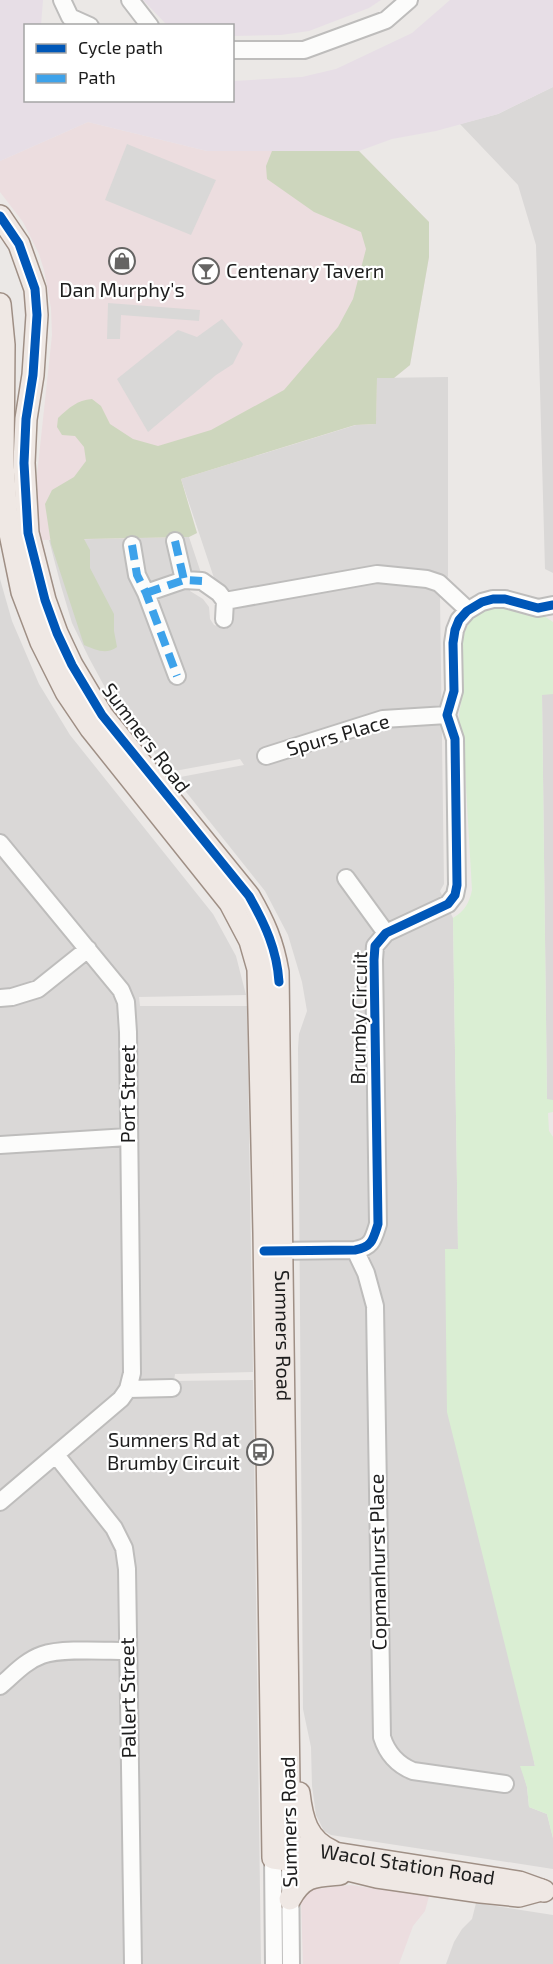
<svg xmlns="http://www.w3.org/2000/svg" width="553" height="1964" font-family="'Exo 2',sans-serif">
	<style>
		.residential { fill: #dad8d7 }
		.commercial { fill: #ecdddf }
		.industrial { fill: #e7dee6 }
		.religious { fill: #d9d8d7 }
		.forest { fill: #cdd6bd }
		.park { fill: #daeed3 }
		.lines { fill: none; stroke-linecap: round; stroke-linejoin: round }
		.minor-casing { stroke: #bebdbc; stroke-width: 20 }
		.major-casing { stroke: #9f8f85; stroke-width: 24 }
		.minor { stroke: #fcfcfb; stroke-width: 16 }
		.major { stroke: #efe8e4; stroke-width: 21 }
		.quiet { stroke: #3da2ea; stroke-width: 8; stroke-dasharray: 15 8; stroke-linecap: butt }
		.cycleway-casing { stroke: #fff; stroke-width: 13 }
		.cycleway { stroke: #0057b8; stroke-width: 9 }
		.labels { text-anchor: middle; stroke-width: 4.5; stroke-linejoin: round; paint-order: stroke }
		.poi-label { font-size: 20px; fill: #1d1d1d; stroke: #fff; text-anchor: start }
		.street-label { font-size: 20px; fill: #1d1d1d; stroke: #fff }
	</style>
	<rect width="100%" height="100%" fill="#ebe8e6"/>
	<path class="residential" d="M553 87V573L545 569 536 245 518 185 460 124 498 114Z
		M448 377V576L440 598 444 884 440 891 453 918 458 1249H446L535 1767 521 1766 527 1787 529 1807 547 1814 553 1838V1869L331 1835 324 1831 316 1815 312 1786 311 1747 303 1709 298 1048 299 1034 307 1011 302 982 288 935 265 891 175 778 244 765 240 759 169 772 108 693 89 658 72 623 61 586 49 540 189 537 201 573 192 575 190 591 203 599 209 607 210 619 214 625 226 629 230 626 181 479 356 425 376 424V378Z
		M0 579 12 621 39 684 70 735 213 914 236 956 246 995 139 997 140 1006H247L253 1372 175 1374 174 1381 253 1380 261 1964H0Z
		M542 694H553V1100H547Z
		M476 1903 553 1915V1964H446L454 1942 462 1929 472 1919Z"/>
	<path class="commercial" d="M88 122 207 151H359L429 222V257L410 365 394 378H377L376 424 355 425 181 479 197 533 189 537 41 540 38 527 37 475 52 335 51 308 44 270 39 254 23 222 0 192V161Z
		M350 1885 429 1896 425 1911 413 1926 399 1964H303L301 1900 308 1890Z"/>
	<path class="industrial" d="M0 0H43L41 25 26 26V100H232L233 81 302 77 336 69 412 33 450 0H553V87L498 114 436 131 392 139 359 151H207L88 122 0 161Z
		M143 0H381L369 8 309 31 281 35 233 36 232 26 171 25 165 23Z"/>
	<path class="religious" d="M127 144 216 180 191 235 105 200Z
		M108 303 200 310 199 321 121 315 120 339H107Z
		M222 319 243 344 233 364 216 375 148 432 117 379 178 330 197 337Z"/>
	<path class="forest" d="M272 151H359L429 222V257L410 365 394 378H377L376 424 355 425 181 479 197 533 189 537 84 539 90 550V568L114 614V631L117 647C106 655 96 650 84 645L51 544 45 504 52 490 74 477 86 461 84 447 75 436 62 435 57 427 58 418C69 408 77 400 92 399L101 406 110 424 133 439 158 446 211 430 284 390 338 327 353 299 366 249 361 232 314 212 267 179 266 166Z"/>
	<path class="park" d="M498 607 544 616 553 622V694L542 695 547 1099 553 1100V1112L548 1113 549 1131 553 1137V1838L547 1814 529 1807 527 1787 520 1766H535L447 1412 445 1249H458L453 918C465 911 469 903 472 890L463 735C455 714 462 710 462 690 463 653 452 616 498 607Z"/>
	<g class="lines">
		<defs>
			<path id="minor" d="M62 0 70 17 90 26
				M130 0 150 26
				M232 50H304L386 20 409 0
				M175 541 184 580
				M132 545 137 575 146 593 177 676
				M146 593 184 580 202 581 219 593 225 601 224 619
				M225 601 377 574 427 579 439 583 468 610
				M266 756 383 719 447 715
				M0 843 121 990 126 1002 128 1032 132 1373 128 1389 121 1399 0 1502
				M346 878 386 933
				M0 998 12 997 38 989 88 949
				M0 1145 128 1137
				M355 1250 366 1273 375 1306 382 1737C387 1753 398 1765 413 1771L505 1784
				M271 1251 355 1250C372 1247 373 1240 378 1224L374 960 375 946 386 933 448 904 455 895 457 885 455 739 447 715 454 691 453 643 455 630 459 620 467 611 482 602 493 599H505L538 608 553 605
				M128 1389 172 1388
				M56 1455 114 1528 124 1548 127 1569 133 1964
				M0 1686C13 1675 25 1661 42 1655 62 1648 105 1651 127 1651
				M273 1858 274 1964
				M290 1860 291 1964"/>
			<g id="major">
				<path id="s1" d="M0 216 19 244 35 289 37 315 33 375 26 419 24 463 28 533 45 600 57 633 72 665 102 715 249 896C264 922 273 942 278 972L290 1860"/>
				<path d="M0 304 4 345 3 463 7 519 22 592 41 642 66 692 91 729 230 903 250 941 258 969 264 1232 273 1858 332 1866 377 1877 481 1892 519 1896 541 1890"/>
				<path d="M299 1793C302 1819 307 1840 332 1851"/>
				<path id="s2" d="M277 1844 519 1882 544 1891"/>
				<path d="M290 1899C303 1875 315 1876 340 1874"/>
			</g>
		</defs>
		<use href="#minor" class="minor-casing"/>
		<use href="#major" class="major-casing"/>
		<use href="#minor" class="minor"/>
		<use href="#major" class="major"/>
		<path class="quiet" d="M175 541 184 580
			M132 545 137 575 146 593 177 676
			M146 593 184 580 202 581"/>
		<defs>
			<path id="cycleway" d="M0 216 19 244 35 289 37 315 33 375 26 419 24 463 28 533 45 600 57 633 72 665 102 715 249 896C265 924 277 950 279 982
				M264 1251 355 1250C372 1247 373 1240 378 1224L374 960 375 946 386 933 448 904 455 895 457 885 455 739 447 715 454 691 453 643 455 630 459 620 467 611 482 602 493 599H505L538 608 553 605"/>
		</defs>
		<use href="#cycleway" class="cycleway-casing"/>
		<use href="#cycleway" class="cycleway"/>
	</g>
	<defs>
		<symbol id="shop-ring" viewBox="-11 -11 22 22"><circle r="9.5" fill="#fff" stroke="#656463" stroke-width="1.5"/><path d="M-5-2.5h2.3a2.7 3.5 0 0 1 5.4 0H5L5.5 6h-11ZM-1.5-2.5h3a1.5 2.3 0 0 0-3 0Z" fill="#656463"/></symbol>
		<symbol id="bar-ring" viewBox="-11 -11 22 22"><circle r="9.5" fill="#fff" stroke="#656463" stroke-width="1.5"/><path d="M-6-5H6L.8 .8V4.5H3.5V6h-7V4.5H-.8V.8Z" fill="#656463"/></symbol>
		<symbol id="bus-ring" viewBox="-11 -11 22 22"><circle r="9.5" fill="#fff" stroke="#656463" stroke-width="1.5"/><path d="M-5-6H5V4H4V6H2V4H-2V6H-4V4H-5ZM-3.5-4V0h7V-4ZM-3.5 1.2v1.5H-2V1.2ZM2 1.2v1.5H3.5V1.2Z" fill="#656463"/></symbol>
	</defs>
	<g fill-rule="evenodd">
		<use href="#shop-ring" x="107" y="246" width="30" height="30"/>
		<use href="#bar-ring" x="191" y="256" width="30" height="30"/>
		<use href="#bus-ring" x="245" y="1437" width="30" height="30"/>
	</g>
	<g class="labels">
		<g class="poi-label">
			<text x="226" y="278">Centenary Tavern</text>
			<text x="122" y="297" text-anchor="middle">Dan Murphy's</text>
			<text x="240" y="1447" text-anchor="end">Sumners Rd at<tspan x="240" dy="23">Brumby Circuit</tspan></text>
		</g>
		<g class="street-label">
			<text transform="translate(338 735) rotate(-16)" y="7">Spurs Place</text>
			<text transform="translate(146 738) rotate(53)" y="7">Sumners Road</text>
			<text transform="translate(359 1018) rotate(-89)" y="7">Brumby Circuit</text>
			<text transform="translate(128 1094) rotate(-90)" y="7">Port Street</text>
			<text dy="7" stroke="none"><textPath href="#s1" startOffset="1203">Sumners Road</textPath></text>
			<text transform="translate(378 1562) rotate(-91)" y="7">Copmanhurst Place</text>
			<text transform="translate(128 1698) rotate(-91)" y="7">Pallert Street</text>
			<text transform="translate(289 1822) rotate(-91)" y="7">Sumners Road</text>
			<text dy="7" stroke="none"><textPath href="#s2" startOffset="132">Wacol Station Road</textPath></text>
		</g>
	</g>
	<rect x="24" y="24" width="210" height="78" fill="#ffffff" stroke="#a5a5a5" stroke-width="1.5"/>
	<rect x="36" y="44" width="30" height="9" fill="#0057b8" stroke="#a5a5a5" stroke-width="1.5"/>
	<text x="78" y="54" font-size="18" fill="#1d1d1d">Cycle path</text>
	<rect x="36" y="74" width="30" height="9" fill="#3da2ea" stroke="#a5a5a5" stroke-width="1.5"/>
	<text x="78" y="84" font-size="18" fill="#1d1d1d">Path</text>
</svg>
